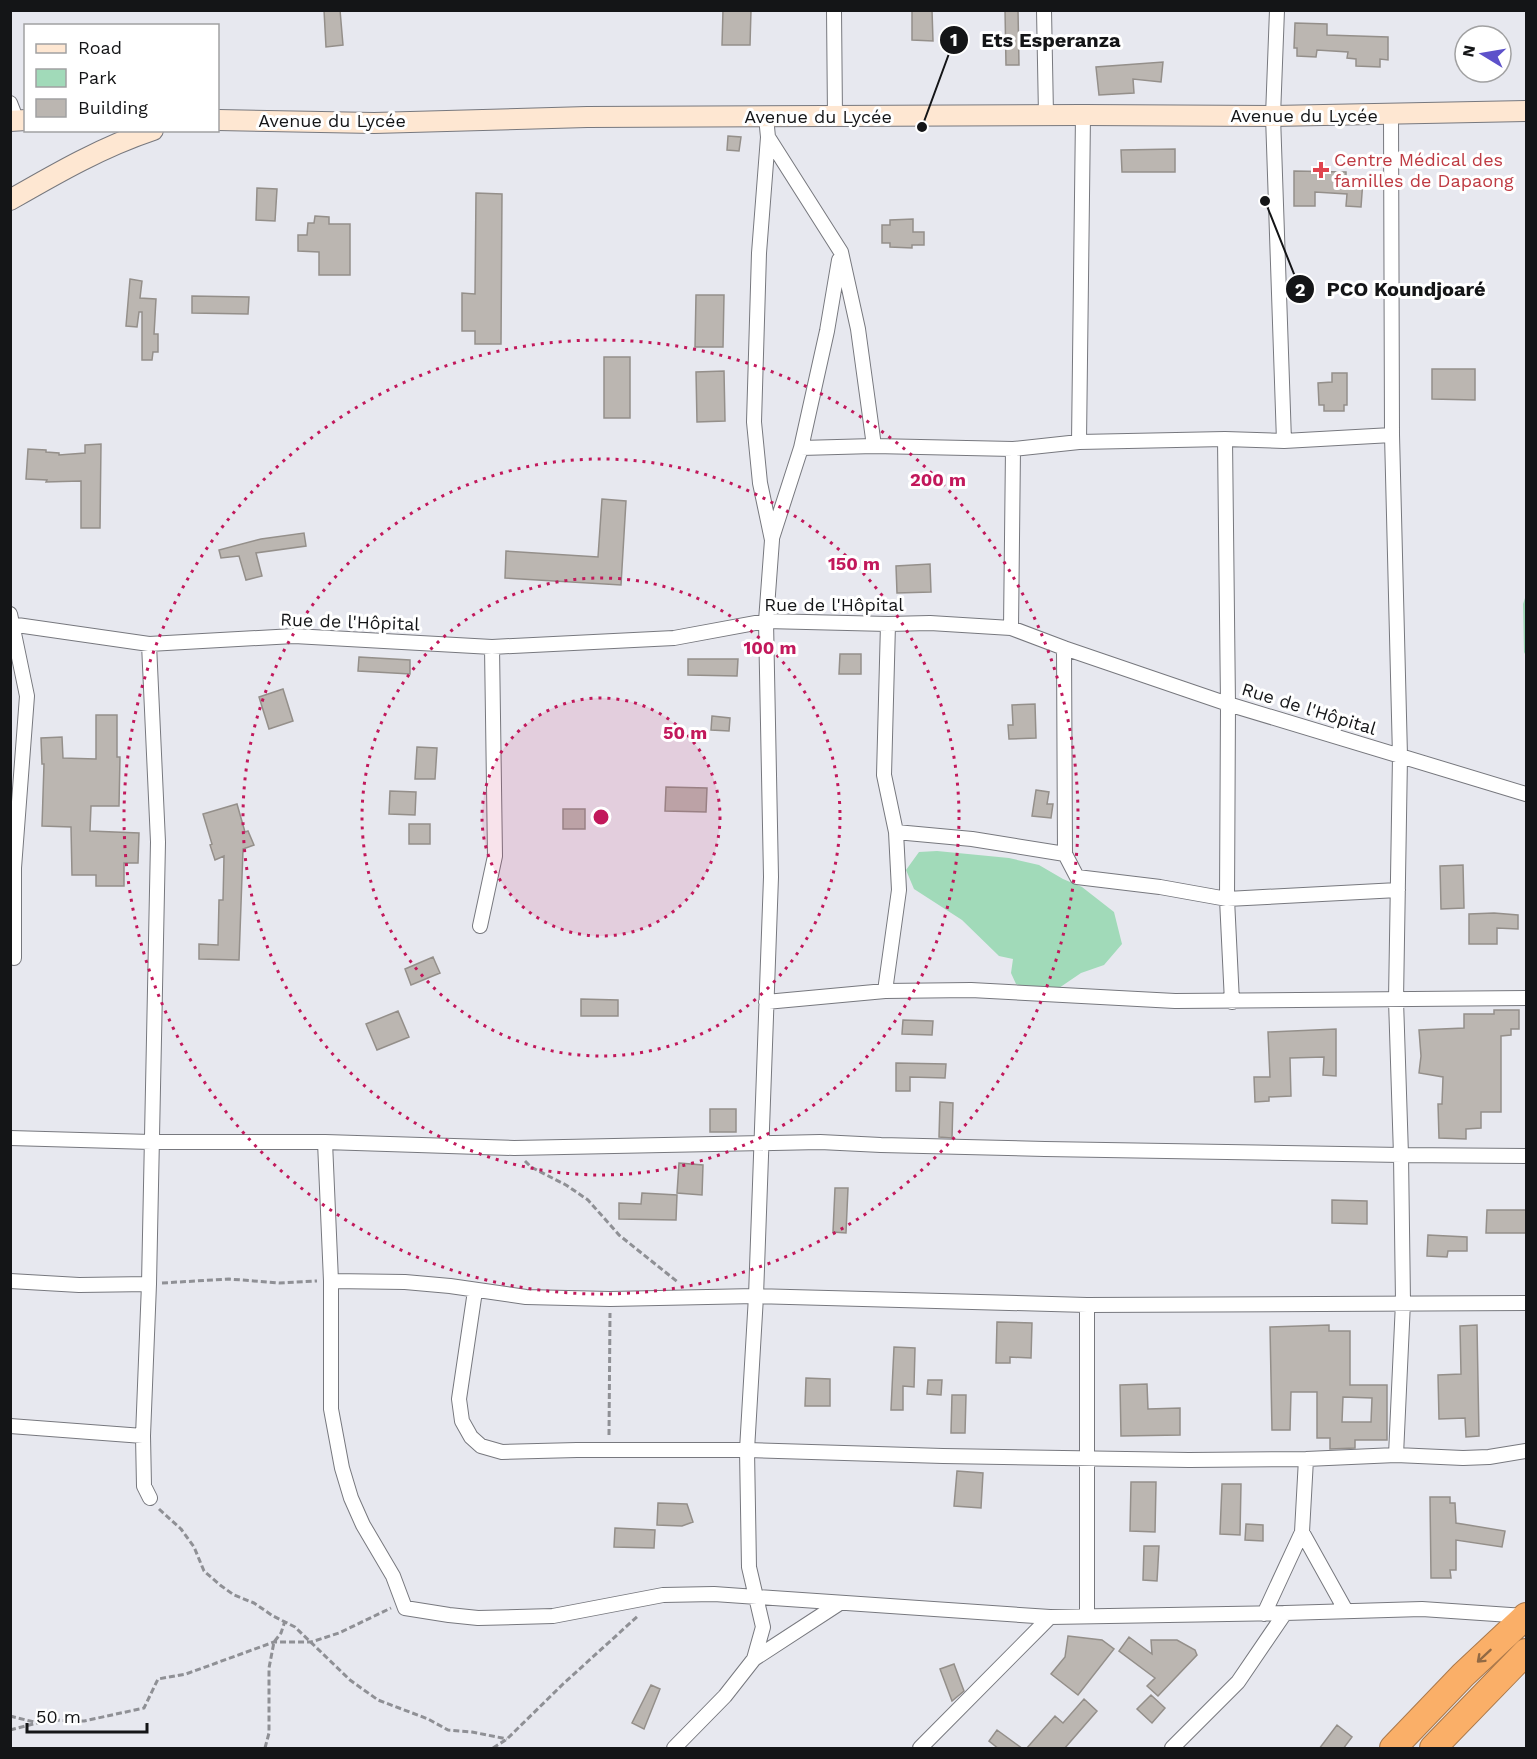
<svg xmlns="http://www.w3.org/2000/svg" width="1537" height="1759" font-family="'Work Sans',sans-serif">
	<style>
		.green { fill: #a1dab9 }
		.building { fill: #bbb6b1; stroke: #948f8a; stroke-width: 1.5; fill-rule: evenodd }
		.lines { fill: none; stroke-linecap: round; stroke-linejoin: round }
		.street-casing { stroke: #77787e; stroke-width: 16 }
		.secondary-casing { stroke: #77787e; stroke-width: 22 }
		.highway-casing { stroke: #aa794c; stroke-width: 28 }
		.path { stroke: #8f9095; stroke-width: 3; stroke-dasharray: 6 3; stroke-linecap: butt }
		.street { stroke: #fff; stroke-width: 14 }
		.secondary { stroke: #fee7d2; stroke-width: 20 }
		.highway { stroke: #faaf68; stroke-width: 26 }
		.oneway { stroke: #926a44 }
		.ring { fill: none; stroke: #c2185b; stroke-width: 3; stroke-dasharray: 3 6 }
		.health-dot { fill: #e0444e; stroke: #fff; stroke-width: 2 }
		.labels { text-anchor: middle; stroke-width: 6; stroke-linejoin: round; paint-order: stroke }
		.street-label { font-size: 18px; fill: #141517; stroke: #fff }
		.health-label { font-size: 18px; fill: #be3a42; stroke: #fff; text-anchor: start }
		.centre { fill: #c2185b; stroke: #fff; stroke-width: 3 }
		.ring-label { font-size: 18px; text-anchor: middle; font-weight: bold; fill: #c2185b; stroke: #fff; stroke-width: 6; stroke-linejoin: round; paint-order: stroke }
		.leader { fill: none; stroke: #141517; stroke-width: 2 }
		.callout-dot { fill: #141517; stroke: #fff; stroke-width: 2 }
		.mark-label { font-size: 18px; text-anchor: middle; font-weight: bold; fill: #fff }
		.callout-label { font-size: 20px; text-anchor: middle; font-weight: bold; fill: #141517; stroke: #fff; stroke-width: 6; stroke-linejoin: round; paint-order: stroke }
	</style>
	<rect width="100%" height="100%" fill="#e7e8ef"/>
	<path class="green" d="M1526 595V656L1524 652 1523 604Z
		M937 851 1009 858 1039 865 1063 879 1082 887 1114 912 1122 944 1104 965 1081 973 1056 990 1030 989 1016 984 1011 973 1013 959 999 956 962 920 914 889 906 870 919 852Z"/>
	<path class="building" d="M324 10H340L343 45 326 47Z
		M723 10H751L750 45H722Z
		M912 10H932L933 41 912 40Z
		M1005 10H1018L1019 65H1006Z
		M1295 23 1327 24V35L1388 37V60L1380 59V67L1356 66V59L1347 58 1348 52 1317 50 1316 57 1297 56V48H1294Z
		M1163 62 1161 82 1133 79 1134 93 1099 95 1096 67Z
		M728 136 741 137 739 151 727 150Z
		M1175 149V172H1122L1121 150Z
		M1294 171 1346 172V179L1363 180 1361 207 1346 206 1347 194 1315 192V206H1294Z
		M257 188 277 189 275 221 256 220Z
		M476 193 502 194 501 344H475V331H462V293L475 294Z
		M315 216 329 217V224H350V275H319V252L298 251V235H307L308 223H314Z
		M913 219V232H924V245H912V248L890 247V243H882V225H890V220Z
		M130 279 142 281 140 298 156 299 154 334H158V352H153L152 360H142V312H139L137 327 126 326Z
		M696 295H724L723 347H695Z
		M192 296 249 297 248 314 192 313Z
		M604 357H630V418H604Z
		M1432 369H1475V400L1432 399Z
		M724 371 725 421 697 422 696 372Z
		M1332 373H1347V405H1344V411H1324V405H1319L1318 383 1332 382Z
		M101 444 100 528H81V481L46 482 47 480 26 479 28 449 46 450V452L59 453V455L85 453V445Z
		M602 499 626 501 621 585 505 578 506 551 598 557Z
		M304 533 306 546 256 553 262 576 246 580 239 556 221 558 219 550 261 539Z
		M930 564 931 592 897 593 896 566Z
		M840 654H861V674H839Z
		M359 657 410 660V674L358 671Z
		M688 659H738L737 676 688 675Z
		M283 689 293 721 269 729 259 697Z
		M1035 704 1036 738 1009 739 1008 725H1013L1012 705Z
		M96 715H117V757H120L119 806H91L90 831 139 833 138 863H124V886H96V875H72L71 827 42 826 44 764H42L41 738 62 737 63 758 96 759Z
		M712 716 730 718 729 731 711 730Z
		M417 747 437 748 435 779H415Z
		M666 787 707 788 706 812 665 811Z
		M1036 790 1049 792 1047 804H1053L1051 818 1032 816Z
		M390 791 416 792 415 815 389 814Z
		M237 804 245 832 248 831 254 845 243 849 239 960 199 959V944L218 945 219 900H223L224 856 215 860 210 845 212 844 203 814Z
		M563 809H585V829H563Z
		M409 824H430V844H409Z
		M1463 865 1464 908 1441 909 1440 866Z
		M1494 913 1518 915V929L1497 928V944H1469V914Z
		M433 957 440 973 411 985 405 969Z
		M581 999 618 1000V1016H581Z
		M1494 1010H1519V1029H1511V1035L1501 1036V1112H1481V1128L1466 1129V1139L1439 1138 1438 1104H1442L1443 1077 1419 1073 1421 1056 1419 1030 1464 1028V1014H1494Z
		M398 1011 409 1037 377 1050 366 1024Z
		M903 1020 933 1021 932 1035 902 1034Z
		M1336 1029V1076L1323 1075 1324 1057 1290 1058 1291 1096 1269 1097V1101L1255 1102 1254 1077H1270L1268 1032Z
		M896 1063 946 1064 945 1078 910 1077V1091H896Z
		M940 1102 953 1103 952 1138 939 1137Z
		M710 1109H736V1132H710Z
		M679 1163 703 1165 702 1195 677 1193Z
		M835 1188H848L846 1233 833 1232Z
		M642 1193 677 1195 676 1220 619 1219V1203L641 1204Z
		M1332 1200 1367 1201V1224L1332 1223Z
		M1487 1210H1527V1233H1486Z
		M1428 1235 1467 1237V1251H1448L1447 1257 1427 1256Z
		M997 1322 1032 1323 1031 1358 1010 1357V1363H996Z
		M1329 1325V1331H1350V1385H1387V1440H1355V1448L1330 1449V1438H1317V1392H1291L1290 1430H1272L1270 1327ZM1343 1397 1372 1398 1371 1422H1342Z
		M1477 1325 1479 1436 1466 1437 1465 1418 1439 1419 1438 1375 1461 1374 1460 1326Z
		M894 1347 915 1348 914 1387 903 1386V1410H891Z
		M806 1378 830 1379V1406H805Z
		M928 1380H942L941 1395 927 1394Z
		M1147 1384 1148 1409 1180 1408V1435L1121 1436 1120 1385Z
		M952 1395H966L965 1433H951Z
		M957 1471 983 1473 981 1508 954 1506Z
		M1131 1482H1156L1155 1532 1130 1531Z
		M1222 1484H1241L1240 1535 1220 1534Z
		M1430 1497H1450V1503H1455L1456 1523 1505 1531 1502 1547 1456 1540V1570H1450L1451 1578H1431Z
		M658 1503 687 1504 693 1522 682 1526 657 1525Z
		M1246 1524 1263 1525V1541L1245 1540Z
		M615 1528 655 1530 654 1548 614 1547Z
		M1144 1546H1159L1157 1581 1143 1580Z
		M1068 1636 1102 1640 1114 1649 1078 1695 1051 1674 1065 1657Z
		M1129 1637 1152 1654 1151 1640H1177L1195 1650 1197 1655 1158 1696 1147 1686 1155 1678 1119 1651Z
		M954 1664 964 1691 952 1701 940 1669Z
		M651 1685 660 1689 644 1729 632 1723Z
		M1151 1695 1165 1708 1152 1723 1137 1709Z
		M1084 1699 1097 1711 1064 1749H1026L1055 1716 1063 1723Z
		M1337 1725 1352 1737 1343 1749H1319Z
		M997 1730 1023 1749H999L989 1741Z"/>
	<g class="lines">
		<defs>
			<path id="street" d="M834 10 835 117
				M1044 10 1046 115
				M1277 10 1273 116 1284 441
				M10 103 17 121
				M1391 115 1392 435 1400 756 1396 1000 1401 1155 1403 1302 1396 1455
				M768 137 841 252 858 329 874 446
				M1225 439 1228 704 1227 899 1232 1002
				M1079 442 1083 115
				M801 448 874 446 1013 449 1079 442 1225 439 1284 441 1392 435
				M772 538 801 448 827 331 839 260
				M10 614 27 696 14 868V958
				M10 624 149 644 294 636 492 647 674 638 766 621 888 624 930 623 1011 628 1064 648 1228 704 1526 794
				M1011 628 1013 449
				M149 644 158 842 149 1284 143 1436 144 1486 150 1498
				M1064 648 1065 854
				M896 832 972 839 1065 854 1077 877 1160 887 1227 899 1398 890
				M480 926 495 856 492 647
				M885 991 899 890 896 832 884 775 888 624
				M766 1002 885 991 971 990 1175 1001 1526 998
				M10 1138 151 1142H325L514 1148 820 1142 881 1145 1045 1149 1401 1155 1526 1156
				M325 1142 331 1281V1409L342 1468 351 1498 363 1525 393 1576 405 1608 449 1615 478 1618 553 1616 663 1595 714 1594 1050 1617 1285 1613 1422 1609 1525 1616
				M10 1281 79 1285 149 1284
				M331 1281 405 1282 450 1286 526 1297 610 1299 756 1296 1087 1305 1526 1303
				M475 1291 459 1399 462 1421 471 1437 481 1446 502 1452 577 1450H747L943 1456 1189 1460 1306 1459 1396 1455 1463 1458 1489 1457 1526 1451
				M1087 1305V1615
				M10 1426 143 1436
				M1302 1532 1346 1611
				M1264 1614 1302 1532 1306 1459
				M754 1659 840 1603
				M674 1748 725 1696 754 1659 763 1627 749 1567 747 1450 756 1296 771 877 766 621 772 540 760 483 754 422 759 253 768 137 766 117
				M920 1748 1050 1617
				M1172 1748 1238 1682 1285 1613"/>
			<path id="secondary" d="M218 120 374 123 587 117 1083 115 1273 116 1526 111
				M10 121 26 120
				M10 200C57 173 102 147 153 130"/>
			<path id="highway" d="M1393 1748 1463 1675 1526 1616
				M1433 1748 1526 1652"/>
		</defs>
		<use href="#street" class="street-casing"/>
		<use href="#secondary" class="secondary-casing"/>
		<use href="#highway" class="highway-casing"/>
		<path class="path" d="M525 1161 531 1167 566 1185 588 1200 619 1235 679 1283
			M162 1283 229 1279 279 1283 317 1281
			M609 1435 610 1313
			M159 1509 181 1529 194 1547 204 1571 220 1585 234 1595 254 1603 273 1616 295 1627 350 1680 378 1700 428 1719 448 1730 472 1732 507 1739
			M10 1716 38 1723
			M10 1730 49 1720 84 1721 144 1708 158 1679 186 1674 274 1642H311L339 1633 391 1608
			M265 1748 269 1733V1668L274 1642 281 1633 285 1621
			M493 1748 507 1739 563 1684 639 1615"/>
		<use href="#street" class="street"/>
		<use href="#secondary" class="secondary"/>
		<use href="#highway" class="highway"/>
	</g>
	<defs><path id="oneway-shaft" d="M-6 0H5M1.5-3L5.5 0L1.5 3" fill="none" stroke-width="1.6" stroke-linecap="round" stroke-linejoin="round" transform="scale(1.5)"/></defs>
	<use class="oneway" href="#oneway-shaft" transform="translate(1484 1656) rotate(137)"/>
	<circle cx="601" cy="817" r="119" fill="#c2185b" fill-opacity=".12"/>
	<g class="ring">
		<circle cx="601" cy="817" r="119"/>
		<circle cx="601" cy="817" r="239"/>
		<circle cx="601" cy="817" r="358"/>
		<circle cx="601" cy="817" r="477"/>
	</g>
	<path class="health-dot" d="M1318 161h6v6h6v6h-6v6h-6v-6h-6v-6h6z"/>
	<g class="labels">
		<g class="street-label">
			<text x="1304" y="122">Avenue du Lycée</text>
			<text x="818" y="123">Avenue du Lycée</text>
			<text x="332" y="127">Avenue du Lycée</text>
			<text x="834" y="611">Rue de l'Hôpital</text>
			<text transform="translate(350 622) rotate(2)" y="6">Rue de l'Hôpital</text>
			<text transform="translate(1309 709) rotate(17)" y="6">Rue de l'Hôpital</text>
		</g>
		<g class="health-label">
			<text x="1334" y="166">Centre Médical des<tspan x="1334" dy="21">familles de Dapaong</tspan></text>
		</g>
	</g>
	<circle cx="601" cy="817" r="9" class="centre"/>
	<g class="ring-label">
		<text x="938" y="486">200 m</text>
		<text x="854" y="570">150 m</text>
		<text x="770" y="654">100 m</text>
		<text x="685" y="739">50 m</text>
	</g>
	<path class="leader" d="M922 127L954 40M1265 201L1300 289"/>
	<g class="callout-dot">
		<circle cx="922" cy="127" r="6"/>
		<circle cx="1265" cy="201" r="6"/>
		<circle cx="954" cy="40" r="15"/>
		<circle cx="1300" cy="289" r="15"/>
	</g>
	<g class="mark-label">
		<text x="954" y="46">1</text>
		<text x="1300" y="296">2</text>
	</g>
	<g class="callout-label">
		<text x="1051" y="47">Ets Esperanza</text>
		<text x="1406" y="296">PCO Koundjoaré</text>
	</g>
	<rect width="1537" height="1759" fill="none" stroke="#141517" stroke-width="24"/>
	<rect x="24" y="24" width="195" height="108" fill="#ffffff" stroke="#a1a1a2" stroke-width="1.5"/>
	<rect x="36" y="44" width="30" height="9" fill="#fee7d2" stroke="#a1a1a2" stroke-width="1.5"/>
	<text x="78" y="54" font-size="18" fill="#141517">Road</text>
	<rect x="36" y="69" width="30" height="18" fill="#a1dab9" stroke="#a1a1a2" stroke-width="1.5"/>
	<text x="78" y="84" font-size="18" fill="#141517">Park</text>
	<rect x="36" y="99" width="30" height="18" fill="#bbb6b1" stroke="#a1a1a2" stroke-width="1.5"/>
	<text x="78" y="114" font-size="18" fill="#141517">Building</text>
	<g transform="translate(1483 54) rotate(281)"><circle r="28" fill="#ffffff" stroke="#a1a1a2" stroke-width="1.5"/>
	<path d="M0-4.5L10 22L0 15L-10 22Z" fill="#5d51ca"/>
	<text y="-9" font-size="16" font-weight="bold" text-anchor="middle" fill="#141517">N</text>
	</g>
	<path d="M27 1723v9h120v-9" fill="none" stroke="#141517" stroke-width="3"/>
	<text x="36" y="1723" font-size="18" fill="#141517" stroke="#ffffff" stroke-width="4.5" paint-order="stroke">50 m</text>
</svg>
